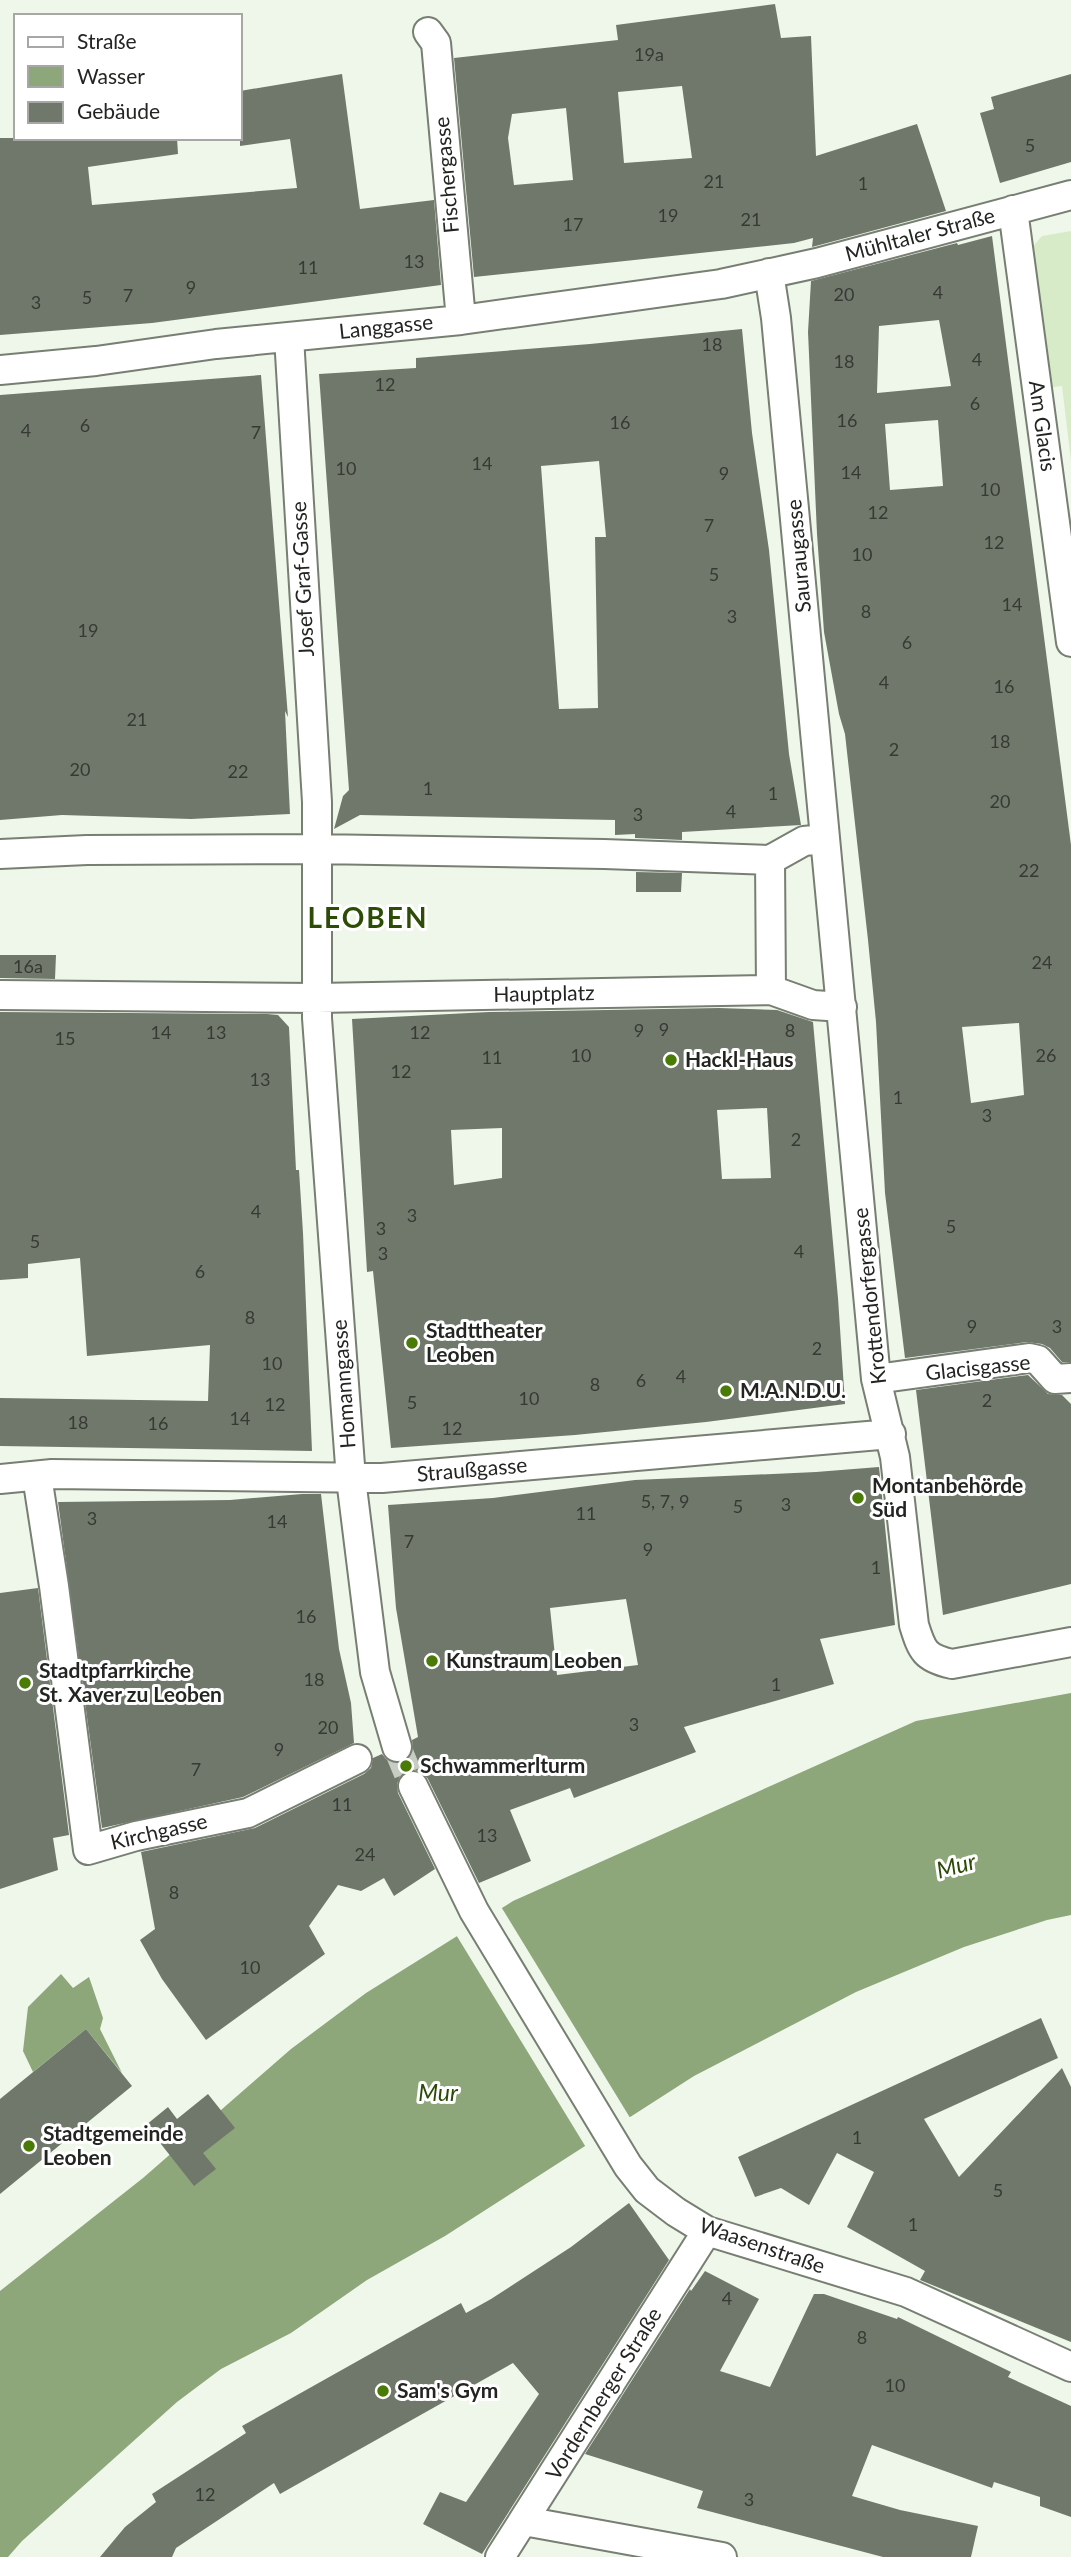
<svg xmlns="http://www.w3.org/2000/svg" width="1071" height="2557" font-family="Lato,sans-serif">
	<style>
		.green { fill: #d7ebc8 }
		.water { fill: #8da67a }
		.pier { fill: #eff7ea }
		.building { fill: #70786c; fill-rule: evenodd }
		.lines { fill: none; stroke-linecap: round; stroke-linejoin: round }
		.street-tunnel { stroke: #c6cdc2; stroke-width: 28; stroke-dasharray: 28 14; stroke-linecap: butt }
		.street-casing { stroke: #777e72; stroke-width: 32 }
		.street { stroke: #fff; stroke-width: 28 }
		.poi-dot { fill: #497b06; stroke: #fff; stroke-width: 2.5 }
		.labels { text-anchor: middle; stroke-width: 6; stroke-linejoin: round; paint-order: stroke }
		.number-label { font-size: 18px; fill: #363a33 }
		.street-label { font-size: 21px; fill: #222520; stroke: #fff }
		.poi-label { font-size: 21px; font-weight: bold; fill: #222520; stroke: #fff; text-anchor: start }
		.water-label { font-size: 23px; font-style: italic; fill: #2b4a05; stroke: #fff }
		.district-label { font-size: 28px; font-weight: bold; letter-spacing: 2px; fill: #2d4d07; stroke: #fff }
	</style>
	<rect width="100%" height="100%" fill="#eff7ea"/>
	<path class="green" d="M1071 231V461L1062 386 1047 388 1029 251 1042 236Z"/>
	<path class="water" d="M1071 1693V1915L1047 1920 964 1947 856 1992 694 2076 445 2236 367 2280 291 2333 221 2369 177 2402 22 2541 8 2557H0V2291L143 2178 291 2049 366 1993 513 1901 916 1721Z
		M61 1974 73 1988 89 1977 103 2018 100 2029 122 2073 86 2029 33 2072 23 2051 28 2007Z"/>
	<path class="pier" d="M500 1905 632 2121 587 2149 455 1933Z"/>
	<path class="building" d="M775 4 781 38 811 36 816 156 917 124 946 211 812 247 813 238 794 243 474 277 454 58 618 40 616 25ZM682 86 692 158 624 163 618 92ZM566 108 573 180 514 185 508 138 512 114Z
		M342 74 360 209 434 200 441 285 152 323 0 335V138H177L178 154 88 167 92 205 297 188 290 139 240 146V91Z
		M1071 74V162L1000 183 980 113 994 109 991 97Z
		M992 236 1071 845V1362H1062L1050 1348 1042 1344 1027 1342 905 1358 885 1193 876 1022 868 940 845 734 839 714 824 632 817 534 808 332 811 281 957 243 958 245ZM939 320 951 386 877 393 879 326ZM938 420 943 486 890 490 885 424ZM1019 1023 1024 1095 971 1103 962 1027Z
		M742 329 752 433 769 550 789 754 801 825 682 832V840L635 838V834L615 835V820L360 815 334 829 343 796 349 790 319 374 416 368V358L590 344ZM599 461 606 537H595L598 708 559 709 541 466Z
		M261 375 288 717 285 711 290 814 191 819 62 815 0 820V395Z
		M636 872 682 873 681 892H636Z
		M0 955H56L55 979 0 978Z
		M719 1008 777 1010 813 1022 838 1298 845 1404 706 1422 575 1435 391 1448 373 1271 367 1272 352 1019 489 1012ZM767 1108 771 1178 722 1179 717 1110ZM502 1128V1178L454 1185 451 1130Z
		M0 1012 267 1014 278 1015 289 1027 296 1170H299L303 1233 312 1451 0 1446V1398L208 1401 210 1345 87 1356 80 1258 28 1264V1278L0 1280Z
		M1028 1375 1048 1394 1062 1395 1071 1404V1584L943 1615 916 1390Z
		M879 1467 895 1625 820 1639 834 1684 684 1727 696 1752 574 1798 570 1788 510 1810 531 1861 479 1883 428 1779 423 1773 415 1770 405 1771 400 1776 397 1784 398 1793 435 1869 394 1896 384 1878 361 1891 338 1885 309 1926 325 1954 206 2040 162 1979 140 1940 155 1929 141 1852 255 1828 364 1774 371 1768 373 1758 382 1754 386 1759 394 1763H402L409 1758 413 1750 412 1740 418 1737 396 1608 388 1505 493 1498 635 1480 816 1472ZM626 1599 638 1665 557 1675 550 1608Z
		M302 1494H321L339 1649 351 1703 354 1743 243 1797 102 1828 58 1502 230 1500Z
		M38 1588 69 1835 53 1838 58 1870 0 1889V1593Z
		M1041 2018 1058 2058 924 2119 959 2177 1062 2068 1071 2087V2342L920 2280 925 2271 847 2227 874 2172 837 2153 809 2205 781 2188 755 2197 738 2157Z
		M86 2029 132 2086 0 2194V2099Z
		M208 2094 235 2128 203 2153 216 2169 194 2186 146 2125 168 2107 177 2119Z
		M629 2203 669 2260 482 2554 423 2524 440 2492 466 2502 539 2394 513 2363 280 2494 274 2483 176 2548 172 2557H100L125 2527 156 2502 152 2494 246 2433 242 2426 461 2303 466 2313 491 2299 571 2247Z
		M705 2271 759 2299 720 2371 770 2387 814 2294H824L897 2319 898 2317 1011 2372 1008 2377 1071 2406V2517L1040 2506V2497L994 2482 992 2488 872 2445 852 2496 900 2510 978 2526 971 2557H883L697 2508 703 2491 585 2454 690 2289 691 2291Z"/>
	<g class="lines">
		<path class="street-tunnel" d="M397 1747 413 1786"/>
		<defs>
			<path id="street" d="M428 32 436 43 461 320
				M1013 210 1071 642
				M769 273 776 318 876 1379 895 1457 914 1625C922 1651 925 1658 952 1664L1071 1642
				M289 337 317 802V1018L351 1479 375 1672 397 1747
				M0 370 96 361 216 344 461 320 721 284 817 263 1071 195
				M0 854 87 850 316 849 604 854 770 860 804 841 824 839
				M771 990 813 1005 842 1007
				M0 995 317 998 771 990 770 860
				M876 1379 1029 1358 1038 1360 1055 1379 1071 1378
				M37 1476 54 1586 88 1850 136 1836 248 1813 357 1759
				M0 1479 52 1474 382 1478 891 1434
				M413 1786 474 1911 628 2166 647 2190 676 2212 707 2231 906 2292 1071 2367
				M524 2521 722 2557
				M500 2557 707 2231"/>
		</defs>
		<use href="#street" class="street-casing"/>
		<use href="#street" class="street"/>
	</g>
	<g class="poi-dot">
		<circle cx="671" cy="1060" r="7"/>
		<circle cx="412" cy="1343" r="7"/>
		<circle cx="726" cy="1391" r="7"/>
		<circle cx="858" cy="1498" r="7"/>
		<circle cx="432" cy="1661" r="7"/>
		<circle cx="25" cy="1683" r="7"/>
		<circle cx="406" cy="1766" r="7"/>
		<circle cx="29" cy="2146" r="7"/>
		<circle cx="383" cy="2391" r="7"/>
	</g>
	<g class="labels">
		<g class="number-label">
			<text x="649" y="61">19a</text>
			<text x="1030" y="152">5</text>
			<text x="714" y="188">21</text>
			<text x="863" y="190">1</text>
			<text x="668" y="222">19</text>
			<text x="751" y="226">21</text>
			<text x="573" y="231">17</text>
			<text x="414" y="268">13</text>
			<text x="308" y="274">11</text>
			<text x="191" y="294">9</text>
			<text x="938" y="299">4</text>
			<text x="844" y="301">20</text>
			<text x="128" y="302">7</text>
			<text x="87" y="304">5</text>
			<text x="36" y="309">3</text>
			<text x="712" y="351">18</text>
			<text x="977" y="366">4</text>
			<text x="844" y="368">18</text>
			<text x="385" y="391">12</text>
			<text x="975" y="410">6</text>
			<text x="847" y="427">16</text>
			<text x="620" y="429">16</text>
			<text x="85" y="432">6</text>
			<text x="26" y="437">4</text>
			<text x="256" y="439">7</text>
			<text x="482" y="470">14</text>
			<text x="346" y="475">10</text>
			<text x="851" y="479">14</text>
			<text x="724" y="480">9</text>
			<text x="990" y="496">10</text>
			<text x="878" y="519">12</text>
			<text x="709" y="532">7</text>
			<text x="994" y="549">12</text>
			<text x="862" y="561">10</text>
			<text x="714" y="581">5</text>
			<text x="1012" y="611">14</text>
			<text x="866" y="618">8</text>
			<text x="732" y="623">3</text>
			<text x="88" y="637">19</text>
			<text x="907" y="649">6</text>
			<text x="884" y="689">4</text>
			<text x="1004" y="693">16</text>
			<text x="137" y="726">21</text>
			<text x="1000" y="748">18</text>
			<text x="894" y="756">2</text>
			<text x="80" y="776">20</text>
			<text x="238" y="778">22</text>
			<text x="428" y="795">1</text>
			<text x="773" y="800">1</text>
			<text x="1000" y="808">20</text>
			<text x="731" y="818">4</text>
			<text x="638" y="821">3</text>
			<text x="1029" y="877">22</text>
			<text x="1042" y="969">24</text>
			<text x="28" y="973">16a</text>
			<text x="664" y="1036">9</text>
			<text x="639" y="1037">9</text>
			<text x="790" y="1037">8</text>
			<text x="161" y="1039">14</text>
			<text x="216" y="1039">13</text>
			<text x="420" y="1039">12</text>
			<text x="65" y="1045">15</text>
			<text x="581" y="1062">10</text>
			<text x="1046" y="1062">26</text>
			<text x="492" y="1064">11</text>
			<text x="401" y="1078">12</text>
			<text x="260" y="1086">13</text>
			<text x="898" y="1104">1</text>
			<text x="987" y="1122">3</text>
			<text x="796" y="1146">2</text>
			<text x="256" y="1218">4</text>
			<text x="412" y="1222">3</text>
			<text x="951" y="1233">5</text>
			<text x="381" y="1235">3</text>
			<text x="35" y="1248">5</text>
			<text x="799" y="1258">4</text>
			<text x="383" y="1260">3</text>
			<text x="200" y="1278">6</text>
			<text x="250" y="1324">8</text>
			<text x="972" y="1333">9</text>
			<text x="1057" y="1333">3</text>
			<text x="817" y="1355">2</text>
			<text x="272" y="1370">10</text>
			<text x="681" y="1383">4</text>
			<text x="641" y="1387">6</text>
			<text x="595" y="1391">8</text>
			<text x="529" y="1405">10</text>
			<text x="987" y="1407">2</text>
			<text x="412" y="1409">5</text>
			<text x="275" y="1411">12</text>
			<text x="240" y="1425">14</text>
			<text x="78" y="1429">18</text>
			<text x="158" y="1430">16</text>
			<text x="452" y="1435">12</text>
			<text x="665" y="1508">5, 7, 9</text>
			<text x="786" y="1511">3</text>
			<text x="738" y="1513">5</text>
			<text x="586" y="1520">11</text>
			<text x="92" y="1525">3</text>
			<text x="277" y="1528">14</text>
			<text x="409" y="1548">7</text>
			<text x="648" y="1556">9</text>
			<text x="876" y="1574">1</text>
			<text x="306" y="1623">16</text>
			<text x="314" y="1686">18</text>
			<text x="776" y="1691">1</text>
			<text x="634" y="1731">3</text>
			<text x="328" y="1734">20</text>
			<text x="279" y="1756">9</text>
			<text x="196" y="1776">7</text>
			<text x="342" y="1811">11</text>
			<text x="487" y="1842">13</text>
			<text x="365" y="1861">24</text>
			<text x="174" y="1899">8</text>
			<text x="250" y="1974">10</text>
			<text x="857" y="2144">1</text>
			<text x="998" y="2197">5</text>
			<text x="913" y="2231">1</text>
			<text x="727" y="2305">4</text>
			<text x="862" y="2344">8</text>
			<text x="895" y="2392">10</text>
			<text x="205" y="2501">12</text>
			<text x="749" y="2506">3</text>
		</g>
		<g class="street-label">
			<text transform="translate(447 175) rotate(-95)" y="7">Fischergasse</text>
			<text transform="translate(920 235) rotate(-15)" y="7">Mühltaler Straße</text>
			<text transform="translate(386 327) rotate(-6)" y="7">Langgasse</text>
			<text transform="translate(1042 426) rotate(82)" y="7">Am Glacis</text>
			<text transform="translate(799 556) rotate(-95)" y="7">Sauraugasse</text>
			<text transform="translate(303 579) rotate(-93)" y="7">Josef Graf-Gasse</text>
			<text transform="translate(544 994) rotate(-1)" y="7">Hauptplatz</text>
			<text transform="translate(870 1296) rotate(-96)" y="7">Krottendorfergasse</text>
			<text transform="translate(978 1368) rotate(-6)" y="7">Glacisgasse</text>
			<text transform="translate(344 1384) rotate(-94)" y="7">Homanngasse</text>
			<text transform="translate(472 1470) rotate(-5)" y="7">Straußgasse</text>
			<text transform="translate(159 1832) rotate(-13)" y="7">Kirchgasse</text>
			<text transform="translate(762 2246) rotate(19)" y="7">Waasenstraße</text>
			<text transform="translate(604 2394) rotate(-58)" y="7">Vordernberger Straße</text>
		</g>
		<g class="poi-label">
			<text x="685" y="1067">Hackl-Haus</text>
			<text x="426" y="1338">Stadttheater<tspan x="426" dy="24">Leoben</tspan></text>
			<text x="740" y="1398">M.A.N.D.U.</text>
			<text x="872" y="1493">Montanbehörde<tspan x="872" dy="24">Süd</tspan></text>
			<text x="446" y="1668">Kunstraum Leoben</text>
			<text x="39" y="1678">Stadtpfarrkirche<tspan x="39" dy="24">St. Xaver zu Leoben</tspan></text>
			<text x="420" y="1773">Schwammerlturm</text>
			<text x="43" y="2141">Stadtgemeinde<tspan x="43" dy="24">Leoben</tspan></text>
			<text x="397" y="2398">Sam's Gym</text>
		</g>
		<g class="water-label">
			<text transform="translate(956 1866) rotate(-15)" y="8">Mur</text>
			<text x="438" y="2101">Mur</text>
		</g>
		<g class="district-label">
			<text x="368" y="928">LEOBEN</text>
		</g>
	</g>
	<rect x="14" y="14" width="228" height="126" fill="#ffffff" stroke="#a7a8a6" stroke-width="2"/>
	<rect x="28" y="37" width="35" height="10" fill="#ffffff" stroke="#a7a8a6" stroke-width="2"/>
	<text x="77" y="49" font-size="21" fill="#222520">Straße</text>
	<rect x="28" y="66" width="35" height="21" fill="#8da67a" stroke="#a7a8a6" stroke-width="2"/>
	<text x="77" y="84" font-size="21" fill="#222520">Wasser</text>
	<rect x="28" y="102" width="35" height="21" fill="#70786c" stroke="#a7a8a6" stroke-width="2"/>
	<text x="77" y="119" font-size="21" fill="#222520">Gebäude</text>
</svg>
